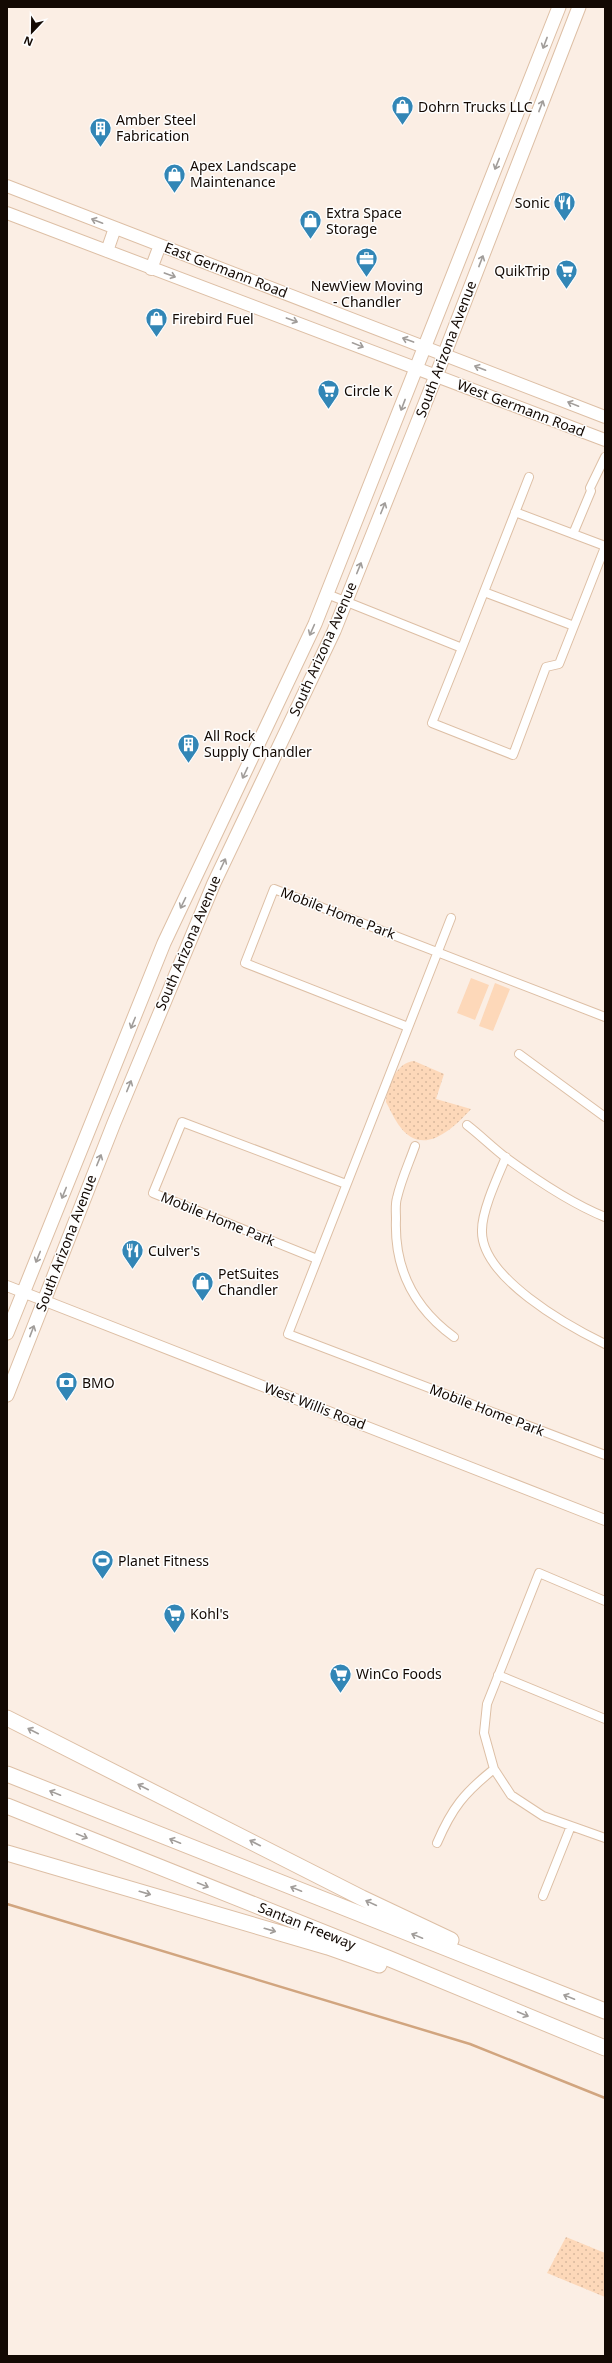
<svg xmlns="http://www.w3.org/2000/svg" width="612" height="2363" font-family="'Noto Sans',sans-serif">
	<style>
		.grass { fill: #fdd8b9 }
		.park { fill: url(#park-dots) }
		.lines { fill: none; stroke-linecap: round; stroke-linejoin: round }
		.stream { stroke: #d1a57f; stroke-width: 2.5 }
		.minor-casing { stroke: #ddbfa5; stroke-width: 10 }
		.tertiary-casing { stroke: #ddbfa5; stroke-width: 12 }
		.secondary-casing { stroke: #ddbfa5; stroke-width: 14 }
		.primary-casing { stroke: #ddbfa5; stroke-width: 15 }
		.motorway-casing { stroke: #ddbfa5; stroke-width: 17 }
		.minor { stroke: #fff; stroke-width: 8 }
		.tertiary { stroke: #fff; stroke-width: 10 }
		.secondary { stroke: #fff; stroke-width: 12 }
		.primary { stroke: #fff; stroke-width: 13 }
		.motorway { stroke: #fff; stroke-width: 15 }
		.oneway { stroke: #a19d9a }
		.labels { text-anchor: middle; stroke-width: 3; stroke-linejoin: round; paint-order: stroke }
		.poi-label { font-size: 14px; fill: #130903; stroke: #fefefe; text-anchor: start }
		.street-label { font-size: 14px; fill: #130903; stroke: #fefefe }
	</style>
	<defs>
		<pattern id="park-dots" width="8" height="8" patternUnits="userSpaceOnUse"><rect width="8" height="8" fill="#fdd8b9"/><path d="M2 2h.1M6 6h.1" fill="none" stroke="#d8b89d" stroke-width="1.8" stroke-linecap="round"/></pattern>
	</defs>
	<rect width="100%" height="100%" fill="#fbeee4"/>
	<path class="grass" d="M471 978 489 985 475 1020 457 1013Z
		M495 983 510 989 493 1031 479 1026Z"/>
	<path class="park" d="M414 1061 444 1074 436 1099 471 1109C452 1130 421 1159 398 1124 393 1117 390 1109 386 1102 387 1086 397 1062 414 1061Z
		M566 2237 605 2253V2297L547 2273Z"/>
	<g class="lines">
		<path class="stream" d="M7 1904 470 2044 605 2098"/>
		<defs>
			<path id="minor" d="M515 512 605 546
				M573 534 591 491 590 488 605 457
				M327 594 462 648 529 477
				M574 626 605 547
				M462 648 432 723 513 755 546 667 559 664 574 626 484 592
				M451 918 288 1334 605 1455
				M408 1027 245 963 274 889 605 1017
				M519 1054 605 1117
				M467 1125C480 1135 492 1147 505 1157 535 1179 570 1203 605 1217
				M415 1146C409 1163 401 1180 397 1198 395 1204 396 1212 396 1219 394 1269 414 1308 454 1337
				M506 1157C498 1176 482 1210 482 1230 480 1277 568 1326 605 1344
				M317 1259 153 1193 182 1122 346 1184
				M605 1601 539 1573 487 1704 484 1733 494 1769 511 1795 543 1816 605 1838
				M498 1675 605 1719
				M437 1843C452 1808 464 1793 494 1769
				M543 1896 571 1826"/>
			<path id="tertiary" d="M7 1286 605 1520"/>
			<path id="secondary" d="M7 186 605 417
				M7 213 605 440
				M107 251 115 228
				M151 269 160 245"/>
			<path id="primary" d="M7 1333 164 943 315 624 559 7
				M7 1395 114 1123 214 883 334 631 436 376 579 7"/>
			<path id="motorway" d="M7 1718 362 1898 451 1940
				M7 1774 605 2011
				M7 1806 390 1959 605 2048
				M7 1853 328 1947 379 1965"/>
		</defs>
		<use href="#minor" class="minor-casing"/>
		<use href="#tertiary" class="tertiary-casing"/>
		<use href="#secondary" class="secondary-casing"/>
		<use href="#primary" class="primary-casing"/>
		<use href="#motorway" class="motorway-casing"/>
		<use href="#minor" class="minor"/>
		<use href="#tertiary" class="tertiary"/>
		<use href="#secondary" class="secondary"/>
		<use href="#primary" class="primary"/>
		<use href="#motorway" class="motorway"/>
	</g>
	<defs><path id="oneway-shaft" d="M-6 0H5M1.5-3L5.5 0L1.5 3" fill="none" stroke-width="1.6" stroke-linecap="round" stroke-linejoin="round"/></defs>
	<g class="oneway">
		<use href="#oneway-shaft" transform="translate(545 43) rotate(111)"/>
		<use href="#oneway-shaft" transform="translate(541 106) rotate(-69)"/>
		<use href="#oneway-shaft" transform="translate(497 164) rotate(112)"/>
		<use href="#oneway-shaft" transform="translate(97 221) rotate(-159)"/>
		<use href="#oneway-shaft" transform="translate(481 261) rotate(-69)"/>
		<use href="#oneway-shaft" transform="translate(170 275) rotate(20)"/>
		<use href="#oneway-shaft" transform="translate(292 320) rotate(20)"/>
		<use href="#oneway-shaft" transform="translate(408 340) rotate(-160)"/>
		<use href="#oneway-shaft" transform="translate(358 345) rotate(22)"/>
		<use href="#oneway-shaft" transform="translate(480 368) rotate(-159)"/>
		<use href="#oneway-shaft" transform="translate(573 404) rotate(-158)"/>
		<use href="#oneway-shaft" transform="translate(403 405) rotate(111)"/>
		<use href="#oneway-shaft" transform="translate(383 508) rotate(-68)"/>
		<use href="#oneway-shaft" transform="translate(359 568) rotate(-68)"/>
		<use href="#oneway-shaft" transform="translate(312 630) rotate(114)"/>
		<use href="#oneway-shaft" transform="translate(245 773) rotate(115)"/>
		<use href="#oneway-shaft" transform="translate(223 864) rotate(-65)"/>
		<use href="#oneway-shaft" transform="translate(183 903) rotate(116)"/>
		<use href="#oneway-shaft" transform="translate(133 1023) rotate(112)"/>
		<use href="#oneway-shaft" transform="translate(129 1086) rotate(-68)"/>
		<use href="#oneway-shaft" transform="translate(99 1160) rotate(-68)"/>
		<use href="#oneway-shaft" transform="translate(64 1193) rotate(112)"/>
		<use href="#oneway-shaft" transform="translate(38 1257) rotate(112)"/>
		<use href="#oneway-shaft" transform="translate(32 1331) rotate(-69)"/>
		<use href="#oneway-shaft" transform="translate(33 1731) rotate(-153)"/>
		<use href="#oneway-shaft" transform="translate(143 1787) rotate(-153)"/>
		<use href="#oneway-shaft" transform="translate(55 1793) rotate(-158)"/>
		<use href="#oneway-shaft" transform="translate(82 1836) rotate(22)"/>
		<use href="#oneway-shaft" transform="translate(175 1841) rotate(-158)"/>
		<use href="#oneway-shaft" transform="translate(255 1843) rotate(-153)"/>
		<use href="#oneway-shaft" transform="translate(203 1885) rotate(22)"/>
		<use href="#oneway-shaft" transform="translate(296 1889) rotate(-158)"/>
		<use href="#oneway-shaft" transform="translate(145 1893) rotate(16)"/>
		<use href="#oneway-shaft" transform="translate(371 1903) rotate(-155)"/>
		<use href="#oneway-shaft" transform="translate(270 1930) rotate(16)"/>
		<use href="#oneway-shaft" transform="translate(417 1936) rotate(-158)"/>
		<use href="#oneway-shaft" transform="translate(569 1997) rotate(-158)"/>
		<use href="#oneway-shaft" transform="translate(523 2014) rotate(23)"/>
	</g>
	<defs>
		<symbol id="shop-pin" viewBox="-11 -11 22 30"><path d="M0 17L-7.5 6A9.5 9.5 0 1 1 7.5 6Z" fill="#3286b6" stroke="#fefefe"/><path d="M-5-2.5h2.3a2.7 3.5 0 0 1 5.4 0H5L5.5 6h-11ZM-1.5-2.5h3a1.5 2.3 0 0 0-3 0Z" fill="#fff"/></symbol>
		<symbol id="building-pin" viewBox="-11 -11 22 30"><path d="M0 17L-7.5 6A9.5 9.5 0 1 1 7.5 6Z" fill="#3286b6" stroke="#fefefe"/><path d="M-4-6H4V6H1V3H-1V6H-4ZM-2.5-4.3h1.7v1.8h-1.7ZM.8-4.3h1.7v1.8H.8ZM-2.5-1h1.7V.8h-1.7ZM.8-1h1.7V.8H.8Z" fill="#fff"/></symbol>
		<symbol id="restaurant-pin" viewBox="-11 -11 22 30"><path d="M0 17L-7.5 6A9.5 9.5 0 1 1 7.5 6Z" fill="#3286b6" stroke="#fefefe"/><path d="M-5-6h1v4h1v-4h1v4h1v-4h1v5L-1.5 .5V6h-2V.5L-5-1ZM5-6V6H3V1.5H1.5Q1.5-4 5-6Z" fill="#fff"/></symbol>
		<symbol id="office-pin" viewBox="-11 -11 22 30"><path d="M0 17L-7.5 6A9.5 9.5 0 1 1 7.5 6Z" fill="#3286b6" stroke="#fefefe"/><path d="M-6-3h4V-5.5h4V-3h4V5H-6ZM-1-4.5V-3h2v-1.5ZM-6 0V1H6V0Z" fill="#fff"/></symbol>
		<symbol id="supermarket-pin" viewBox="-11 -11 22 30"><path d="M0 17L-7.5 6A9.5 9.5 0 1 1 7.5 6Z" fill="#3286b6" stroke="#fefefe"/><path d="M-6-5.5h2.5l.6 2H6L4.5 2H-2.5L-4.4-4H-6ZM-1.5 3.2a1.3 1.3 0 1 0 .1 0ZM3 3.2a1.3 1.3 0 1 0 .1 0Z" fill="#fff"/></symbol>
		<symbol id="bank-pin" viewBox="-11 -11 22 30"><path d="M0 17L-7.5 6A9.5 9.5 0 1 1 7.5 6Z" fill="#3286b6" stroke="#fefefe"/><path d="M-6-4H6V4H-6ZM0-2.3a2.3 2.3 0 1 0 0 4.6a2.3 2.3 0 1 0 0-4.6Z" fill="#fff"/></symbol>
		<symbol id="stadium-pin" viewBox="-11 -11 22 30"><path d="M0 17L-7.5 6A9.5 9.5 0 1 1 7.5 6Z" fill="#3286b6" stroke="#fefefe"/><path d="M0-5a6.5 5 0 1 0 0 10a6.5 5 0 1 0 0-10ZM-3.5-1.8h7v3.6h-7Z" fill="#fff"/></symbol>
	</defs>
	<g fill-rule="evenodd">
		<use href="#shop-pin" x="390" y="94" width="25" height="34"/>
		<use href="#building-pin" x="88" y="116" width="25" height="34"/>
		<use href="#shop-pin" x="162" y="162" width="25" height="34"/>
		<use href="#restaurant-pin" x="552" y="190" width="25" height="34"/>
		<use href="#shop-pin" x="298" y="208" width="25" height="34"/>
		<use href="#office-pin" x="354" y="246" width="25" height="34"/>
		<use href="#supermarket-pin" x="554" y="258" width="25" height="34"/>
		<use href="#shop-pin" x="144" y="306" width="25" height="34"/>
		<use href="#supermarket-pin" x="316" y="378" width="25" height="34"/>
		<use href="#building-pin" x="176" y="732" width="25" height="34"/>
		<use href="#restaurant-pin" x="120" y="1238" width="25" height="34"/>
		<use href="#shop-pin" x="190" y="1270" width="25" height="34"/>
		<use href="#bank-pin" x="54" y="1370" width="25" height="34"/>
		<use href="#stadium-pin" x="90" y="1548" width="25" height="34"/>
		<use href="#supermarket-pin" x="162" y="1602" width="25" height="34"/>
		<use href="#supermarket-pin" x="328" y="1662" width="25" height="34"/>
	</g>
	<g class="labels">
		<g class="poi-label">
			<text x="418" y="112">Dohrn Trucks LLC</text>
			<text x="116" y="125">Amber Steel<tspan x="116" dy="16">Fabrication</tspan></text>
			<text x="190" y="171">Apex Landscape<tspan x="190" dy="16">Maintenance</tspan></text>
			<text x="550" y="208" text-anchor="end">Sonic</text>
			<text x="326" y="218">Extra Space<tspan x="326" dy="16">Storage</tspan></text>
			<text x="550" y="276" text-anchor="end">QuikTrip</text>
			<text x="367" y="291" text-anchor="middle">NewView Moving<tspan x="367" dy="16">- Chandler</tspan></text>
			<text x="172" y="324">Firebird Fuel</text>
			<text x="344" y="396">Circle K</text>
			<text x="204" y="741">All Rock<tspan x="204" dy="16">Supply Chandler</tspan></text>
			<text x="148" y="1256">Culver's</text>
			<text x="218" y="1279">PetSuites<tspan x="218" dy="16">Chandler</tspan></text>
			<text x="82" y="1388">BMO</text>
			<text x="118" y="1566">Planet Fitness</text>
			<text x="190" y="1619">Kohl's</text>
			<text x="356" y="1679">WinCo Foods</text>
		</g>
		<g class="street-label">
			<text transform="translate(226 270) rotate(21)" y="5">East Germann Road</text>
			<text transform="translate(446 349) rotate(-69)" y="5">South Arizona Avenue</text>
			<text transform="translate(521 408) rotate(21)" y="5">West Germann Road</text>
			<text transform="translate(323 649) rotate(-66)" y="5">South Arizona Avenue</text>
			<text transform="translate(338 913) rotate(21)" y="5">Mobile Home Park</text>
			<text transform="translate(188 943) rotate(-67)" y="5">South Arizona Avenue</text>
			<text transform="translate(218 1219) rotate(22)" y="5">Mobile Home Park</text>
			<text transform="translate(66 1243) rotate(-69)" y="5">South Arizona Avenue</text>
			<text transform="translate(315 1406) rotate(21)" y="5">West Willis Road</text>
			<text transform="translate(487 1410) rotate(21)" y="5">Mobile Home Park</text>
			<text transform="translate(307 1926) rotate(22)" y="5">Santan Freeway</text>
		</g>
	</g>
	<rect width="612" height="2363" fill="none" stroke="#130903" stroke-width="16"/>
	<g transform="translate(32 32) rotate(202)" stroke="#fefefe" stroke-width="3" paint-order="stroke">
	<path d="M0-3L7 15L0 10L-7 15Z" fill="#130903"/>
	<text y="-6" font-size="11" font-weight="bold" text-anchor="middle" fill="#130903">N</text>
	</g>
</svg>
